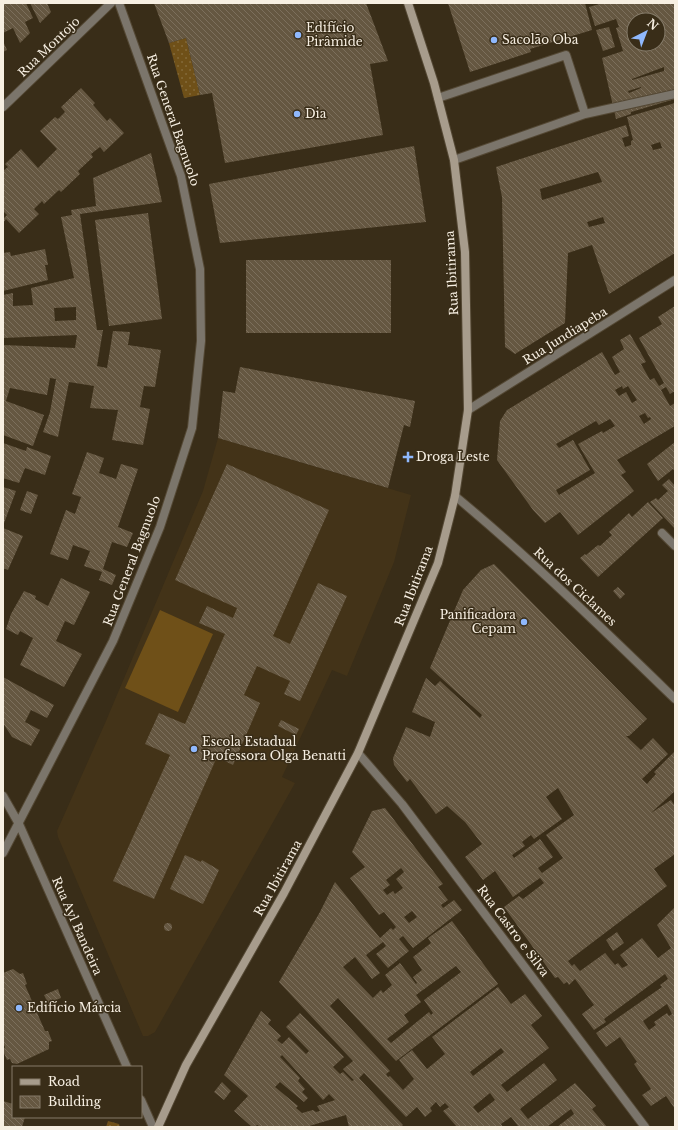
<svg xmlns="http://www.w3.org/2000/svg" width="678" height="1130" font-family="'Libre Baskerville',serif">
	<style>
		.built { fill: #433318 }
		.grass { fill: #6f5018 }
		.park { fill: url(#park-dots) }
		.building { fill: url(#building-back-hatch); fill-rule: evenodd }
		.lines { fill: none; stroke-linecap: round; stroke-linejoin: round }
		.lane-casing { stroke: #544834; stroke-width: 10 }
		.street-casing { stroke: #544834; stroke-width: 10 }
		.secondary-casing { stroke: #544834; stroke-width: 10 }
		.lane { stroke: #7b756b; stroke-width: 8 }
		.street { stroke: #7b756b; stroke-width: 8 }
		.secondary { stroke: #a79c8c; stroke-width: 8 }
		.poi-dot { fill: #8fb8fd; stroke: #392d18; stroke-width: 1.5 }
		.labels { text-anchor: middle; stroke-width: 3; stroke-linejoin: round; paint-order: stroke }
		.poi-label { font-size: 12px; fill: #f7efe2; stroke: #392d18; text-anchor: start }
		.street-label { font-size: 12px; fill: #f7efe2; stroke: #392d18 }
	</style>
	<defs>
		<pattern id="park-dots" width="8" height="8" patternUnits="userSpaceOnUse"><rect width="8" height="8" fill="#6f5018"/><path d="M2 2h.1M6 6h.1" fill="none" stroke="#846a39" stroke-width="1.8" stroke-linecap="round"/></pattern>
		<pattern id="building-back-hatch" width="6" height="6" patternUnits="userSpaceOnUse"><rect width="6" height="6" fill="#655741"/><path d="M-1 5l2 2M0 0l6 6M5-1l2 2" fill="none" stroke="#7c6f5c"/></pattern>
	</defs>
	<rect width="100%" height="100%" fill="#392d18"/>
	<path class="built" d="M218 438 411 495 394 562 347 676 332 670 282 777 295 783 155 1032 148 1036H143L58 837 57 831 106 721 203 491Z"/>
	<path class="grass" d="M160 610 213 634 178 712 125 688Z"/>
	<path class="park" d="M186 38 200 95 184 98 169 43Z
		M108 1121 119 1124 120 1127H106Z"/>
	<path class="building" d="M3 3H26L33 18 25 22 30 33 20 43 13 28 3 33Z
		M30 3H47L51 12 40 23Z
		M154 3H366L388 61 370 64 383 135 225 163 212 93 200 95 186 38 169 43Z
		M448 3H585L592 30 530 49 531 52 470 72Z
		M603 3H675V99L631 112V114L616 119 602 58 623 51 616 28 619 27 616 19 595 26 589 7ZM634 20H658V44H634ZM664 67V71L632 80V79ZM641 87V88L629 93 628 91Z
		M609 27 615 47 603 51 596 30Z
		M3 41 7 50 3 52Z
		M81 88 95 103 93 105 107 121 110 118 124 133 104 152 100 147 91 154 93 157 78 171 80 174 61 192 59 190 44 204 42 201 34 209 39 214 19 233 6 219 3 223V216L4 218 7 215 3 211V171L8 167 5 164 21 149 38 168 57 149 40 131 55 117 58 119 65 112 61 107Z
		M675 103V253L609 294 592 245 568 253 565 323 515 354 505 347 502 197 496 167 626 125 629 136 622 138 625 147 631 145V141L633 140 627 117ZM660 142 662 148 653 150 651 145ZM598 172 602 182 542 200 540 189ZM603 217 605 223 589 227 587 222Z
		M414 146 426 222 220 243 209 184Z
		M151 153 162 202 80 214 97 330H103L97 366 107 368 113 331 130 332 128 345 161 350 155 387 144 386 140 407 150 409 143 445 112 440 118 410 90 408 94 386 69 382 58 437 43 432 50 412 56 379 50 378 47 395 10 388 6 401 44 415 33 446 3 435V345L75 348 77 335 3 338V295L13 293V306L33 305 31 288 74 278 61 217 72 215 71 210 96 206 93 178ZM76 307V320L55 321 54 308Z
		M148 213 162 319 109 326 95 220Z
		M45 249 48 265H45L48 280 3 291V253L10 252 11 256Z
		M246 260H391V333H246Z
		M675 306V391L670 394 666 387 661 390 670 406 675 403V426L617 460 626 472 621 475 634 491 578 535 560 512 545 523 533 510 497 460 500 421 507 410 602 352 615 375 620 372 612 357 624 349 620 340 630 334 646 362 641 364 650 380 654 378 659 386 664 383 639 338 662 324 658 317ZM622 386 623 389 628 386 637 400 632 403 626 392 619 396 615 390ZM645 413 648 418 650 417 651 419 644 424 639 416ZM610 419 615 426 603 433 602 431 578 444 595 473 559 495 556 490 590 470 573 440 559 448 556 444 596 421 599 425Z
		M240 367 415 401 410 427 404 425 388 488 218 438 223 391 235 393Z
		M675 442V471L673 469 658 481 647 464Z
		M3 443 26 451 27 447 51 456 45 475 25 468 19 483 3 478Z
		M87 452 104 458 99 473 116 479 121 464 138 469 118 527 133 533 127 547 112 542 103 569 116 575 112 585 99 580 102 572 84 566 90 551 73 545 68 560 50 554 66 510 75 514 81 497 72 494Z
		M227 464 329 510 273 636 290 644 318 583 347 596 300 701 284 694 290 681 257 666 244 695 260 703 233 765 217 757 154 899 113 881 170 755 145 744 159 713 185 724 225 634 199 623 207 606 233 618 237 608 175 580Z
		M669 479 675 486V529L650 502 656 498 658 500 668 491 662 485Z
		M3 487 16 491 3 526Z
		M27 491 38 495 31 514 20 510Z
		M648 502 663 518 598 577 580 558 585 554 586 555 598 545 600 546 612 535 609 532 629 513 632 517Z
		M3 528 23 536 8 570 3 568Z
		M494 564 647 719 629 736H626L641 750 653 738 668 754 642 779 647 784 656 774 654 772 675 751V791L651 813 671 800 675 806V854L654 869 667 886 568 961 572 966 574 964 580 971 605 953 615 965 618 963 622 968 628 965 620 955 642 938 658 958 671 948 657 925 675 907V1109L666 1096 651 1106 642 1095 651 1089 634 1064 637 1062 620 1037 606 1047 596 1033 662 987 660 985 668 979 665 974 604 1019 606 1022 594 1030 582 1014 594 1005 575 979 569 985 567 982 564 984 558 977 555 978 504 907 519 896 523 899 544 883 540 878 513 897 495 871 483 880 465 857 482 844 465 822 447 806 436 814 410 779 407 782 394 765 393 758 406 727 430 737 435 722 412 712 426 678 435 686 440 681 480 718 482 715 430 668 463 590 481 570ZM558 788 574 815 546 835 563 858 542 873 538 868 553 857 540 839 514 858 512 855 525 846 522 842 531 835 534 839 562 819 546 797ZM667 1004 672 1014 669 1016 667 1013 654 1022 656 1025 649 1030 643 1021Z
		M61 578 90 592 74 625 65 621 56 641 82 654 64 687 20 665 33 638 20 631 18 635 6 629 11 614 24 591 36 596 35 599 48 606Z
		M618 587 625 594 620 599 613 591Z
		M3 677 54 705 47 718 31 710 25 722 40 730 31 746 12 737 3 723Z
		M281 720 299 729 296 735 278 726Z
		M385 808 443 884 438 887 448 900 441 905 443 908 454 900 462 910 413 948 403 936 399 939 409 951 388 968 376 954 386 946 383 942 366 955 380 973 372 979 355 957 343 967 373 998 381 990 383 993 392 985 385 975 400 963 416 984 417 983 413 977 422 970 413 957 431 943 428 938 452 921 498 984 396 1061 338 998 330 1006 390 1071 386 1074 388 1077 390 1076 403 1090 414 1079 399 1060 412 1050 427 1069 445 1054 432 1037 498 987 511 1004 525 994 542 1016 531 1025 549 1048 501 1085 507 1092 544 1063 557 1080 520 1109 528 1119 575 1083 596 1106 592 1109 607 1127H557L574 1114 571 1109 547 1127H516L518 1126 511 1117 501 1124 503 1127H457L443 1111 449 1107 445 1103 440 1107 436 1102 430 1108 432 1111 425 1117 417 1107 406 1117 364 1073 359 1078 403 1125 401 1127H349L346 1115 306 1127H259L258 1125 252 1127 234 1111 248 1096 224 1075 261 1011 271 1020 268 1024 281 1036 277 1040 282 1044 289 1037 306 1054 309 1051 286 1027 300 1013 344 1057 333 1067 340 1074 343 1072 352 1081 354 1080 343 1069 353 1061 279 982 320 912 335 882 380 938 391 928 393 930 396 927 384 912 379 915 350 878 365 867 352 852 372 811ZM401 868 404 872 396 879 403 888 395 894 393 891 387 895 383 890 390 885 386 880ZM412 911 417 917 409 923 404 917ZM456 966 461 972 424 1000 433 1013 431 1015 429 1012 391 1043 387 1039 409 1022 404 1015 421 1002 416 995ZM501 1048 504 1052 473 1076 470 1072ZM282 1055 323 1100 329 1094 335 1100 317 1106 320 1111 316 1112 313 1110 302 1113 296 1108 298 1106 275 1087 280 1082 304 1102 308 1098 302 1092 305 1089 298 1081 300 1078 280 1057ZM490 1093 495 1100 478 1113 473 1107Z
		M185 855 201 862 202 860 219 870 203 904 170 889Z
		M164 927a4 4 0 1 1 8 0a4 4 0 1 1-8 0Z
		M617 932 624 943 613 951 606 940Z
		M13 969 20 974 23 973 27 984 25 985 45 1031H48L52 1041 49 1042V1049L17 1064 12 1063 10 1059 7 1060 3 1051 5 1047 3 1043V973Z
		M58 989 61 998 48 1003 44 995Z
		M222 1082 231 1091 224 1100 214 1092Z
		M3 1101 13 1104V1117H25L22 1127H3Z"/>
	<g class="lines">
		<defs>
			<path id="lane" d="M438 98 566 55 585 114
				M454 160 585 114 675 94
				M662 533 675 546"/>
			<path id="street" d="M3 107 111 3
				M468 410 675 280
				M455 496C532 560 603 629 675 699
				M358 753 402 804 645 1127
				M3 796 19 824 127 1067
				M3 853 113 641 160 527 192 428 201 341 200 269 181 176 119 3
				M141 1100 153 1127"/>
			<path id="secondary" d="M158 1127 186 1065 284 893 358 753 438 563 455 496 468 410 465 252 454 160 434 83 408 3"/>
		</defs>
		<use href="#lane" class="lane-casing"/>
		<use href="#street" class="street-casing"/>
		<use href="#secondary" class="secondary-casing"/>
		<use href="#lane" class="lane"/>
		<use href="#street" class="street"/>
		<use href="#secondary" class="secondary"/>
	</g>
	<g class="poi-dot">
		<circle cx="298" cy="35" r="4"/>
		<circle cx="494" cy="40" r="4"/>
		<circle cx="297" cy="114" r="4"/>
		<path d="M406 451h4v4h4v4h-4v4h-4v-4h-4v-4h4z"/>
		<circle cx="524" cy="622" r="4"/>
		<circle cx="194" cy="749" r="4"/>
		<circle cx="19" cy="1008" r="4"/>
	</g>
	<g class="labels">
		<g class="poi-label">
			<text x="306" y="32">Edifício<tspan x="306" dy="14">Pirâmide</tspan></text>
			<text x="502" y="44">Sacolão Oba</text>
			<text x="305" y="118">Dia</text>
			<text x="416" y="461">Droga Leste</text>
			<text x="516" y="619" text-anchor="end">Panificadora<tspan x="516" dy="14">Cepam</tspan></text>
			<text x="202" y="746">Escola Estadual<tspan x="202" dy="14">Professora Olga Benatti</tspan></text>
			<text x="27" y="1012">Edifício Márcia</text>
		</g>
		<g class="street-label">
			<text transform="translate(49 47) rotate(-44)" y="4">Rua Montojo</text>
			<text transform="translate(173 120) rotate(71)" y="4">Rua General Bagnuolo</text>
			<text transform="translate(452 273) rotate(-93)" y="4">Rua Ibitirama</text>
			<text transform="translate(565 336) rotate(-32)" y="4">Rua Jundiapeba</text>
			<text transform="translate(132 561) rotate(-69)" y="4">Rua General Bagnuolo</text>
			<text transform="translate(414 586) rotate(-69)" y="4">Rua Ibitirama</text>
			<text transform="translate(575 587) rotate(43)" y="4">Rua dos Ciclames</text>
			<text transform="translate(278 878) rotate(-61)" y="4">Rua Ibitirama</text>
			<text transform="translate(77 926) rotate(66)" y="4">Rua Ayl Bandeira</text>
			<text transform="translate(513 931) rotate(53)" y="4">Rua Castro e Silva</text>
		</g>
	</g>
	<rect width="678" height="1130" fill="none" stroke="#f7efe2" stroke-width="8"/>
	<rect x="12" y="1066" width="130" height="52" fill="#392d18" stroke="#857b69"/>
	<rect x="20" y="1079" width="20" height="6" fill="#a79c8c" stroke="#857b69"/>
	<text x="48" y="1086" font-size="12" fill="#f7efe2">Road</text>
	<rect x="20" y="1096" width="20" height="12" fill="url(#building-back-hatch)" stroke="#857b69"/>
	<text x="48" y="1106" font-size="12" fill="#f7efe2">Building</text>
	<g transform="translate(646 32) rotate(42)"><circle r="19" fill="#392d18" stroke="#857b69"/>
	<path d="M0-3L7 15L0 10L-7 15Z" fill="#8fb8fd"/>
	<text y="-6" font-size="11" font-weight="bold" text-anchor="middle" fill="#f7efe2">N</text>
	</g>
</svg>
